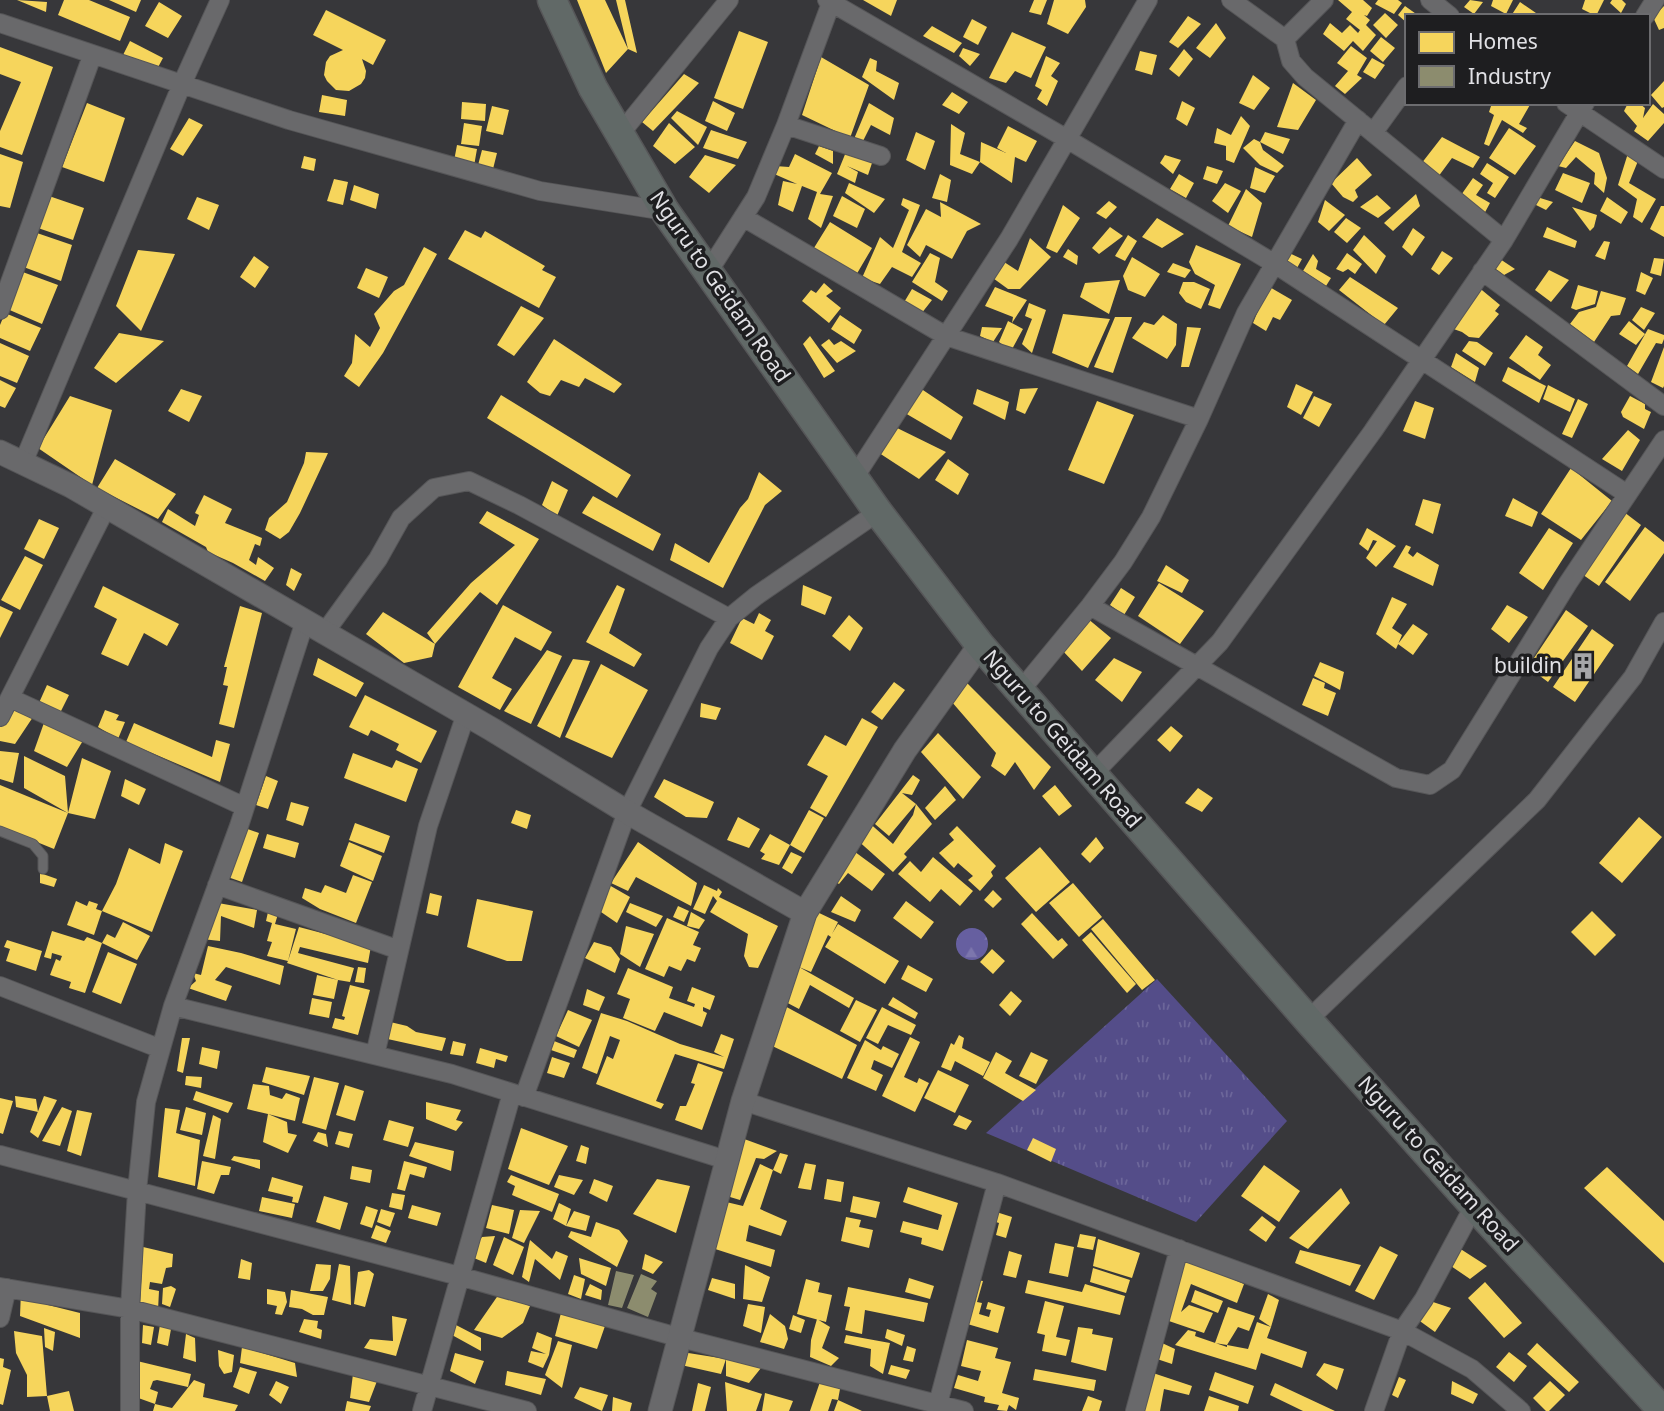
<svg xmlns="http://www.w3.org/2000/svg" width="1664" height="1411" font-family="'Noto Sans',sans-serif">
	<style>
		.forest { fill: url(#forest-firs) }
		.park { fill: url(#park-tufts) }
		.homes { fill: #f6d55c }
		.industry { fill: #8c8c6e }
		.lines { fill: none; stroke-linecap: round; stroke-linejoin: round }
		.service-casing { stroke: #565658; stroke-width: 11 }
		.minor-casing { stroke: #565658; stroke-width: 20 }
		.tertiary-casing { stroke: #565658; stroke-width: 25 }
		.primary-casing { stroke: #565658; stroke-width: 31 }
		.service { stroke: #69696b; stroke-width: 9 }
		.minor { stroke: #69696b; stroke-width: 18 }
		.tertiary { stroke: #69696b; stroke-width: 23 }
		.primary { stroke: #616967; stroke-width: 28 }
		.labels { text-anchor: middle; stroke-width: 7; stroke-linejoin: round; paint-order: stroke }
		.street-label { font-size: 21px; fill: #e1e1e5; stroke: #1e1e20 }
		.poi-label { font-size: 21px; fill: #e1e1e5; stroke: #1e1e20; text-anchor: end }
	</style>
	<defs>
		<pattern id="forest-firs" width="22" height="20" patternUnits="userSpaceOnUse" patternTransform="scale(1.75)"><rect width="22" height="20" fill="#665fa0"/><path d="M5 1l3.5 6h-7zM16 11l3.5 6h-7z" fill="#7c76ad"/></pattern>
		<pattern id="park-tufts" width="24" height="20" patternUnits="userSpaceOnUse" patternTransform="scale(1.75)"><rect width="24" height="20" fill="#544d89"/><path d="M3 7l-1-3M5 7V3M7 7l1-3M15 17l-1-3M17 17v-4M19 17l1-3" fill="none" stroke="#6c669a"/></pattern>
	</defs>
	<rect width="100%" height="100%" fill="#37373a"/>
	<path class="forest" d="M956 944a16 16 0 1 1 32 0a16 16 0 1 1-32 0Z"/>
	<path class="park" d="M1157 979 1287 1121 1196 1222 986 1133Z"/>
	<path class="homes" d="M17 0 47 2 46 12Z
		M64 0H89L130 17 120 41 58 15Z
		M109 0H141L136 12Z
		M577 0H605L628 49 606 73Z
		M616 0H625L637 53 628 49Z
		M863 0H897L891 16Z
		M1034 0H1047L1041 15 1029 12Z
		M1054 0H1085L1086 7 1068 34 1047 24Z
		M1338 0H1363L1372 8 1367 16 1364 15 1370 20 1366 25 1376 35 1363 51 1353 41 1344 51 1323 34 1330 23 1342 33 1350 25 1358 33 1360 30 1346 19 1352 12Z
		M1378 0H1398L1402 3 1394 14 1375 4Z
		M1470 0 1483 2 1474 14 1464 7Z
		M1493 0H1513L1506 14 1491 6Z
		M1585 0H1604L1596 16 1582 9Z
		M1612 0H1622L1626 4 1621 13 1610 3Z
		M159 2 182 16 168 38 145 26Z
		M1520 2 1536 13 1534 16H1511Z
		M1405 6 1419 16H1407V23L1398 15Z
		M1664 6V28L1659 30 1653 17Z
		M326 10 386 40 373 65 362 59 366 71 365 78 361 84 349 91 336 90 327 81 324 75 326 62 330 56 343 50 313 35Z
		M1385 13 1398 25 1386 38 1373 25Z
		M1188 16 1201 24 1178 48 1169 42Z
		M972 19 987 27 978 45 963 37Z
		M1216 23 1226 38 1210 58 1196 48Z
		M932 26 962 43 954 53 923 36Z
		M739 31 768 42 743 109 714 98Z
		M1012 32 1046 47 1031 78 1015 71 1006 83 989 78Z
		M1381 37 1395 48 1383 62 1370 51Z
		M130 41 163 58 156 71 123 55Z
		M1351 46 1367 58 1357 75 1362 78 1345 94 1335 86 1348 71 1337 63Z
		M0 47 53 67 22 155 0 147V131L21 82 0 74Z
		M963 48 980 54 970 66 959 56Z
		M1184 49 1193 59 1179 77 1169 69Z
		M1140 51 1157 55 1152 75 1135 70Z
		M1046 56 1060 63 1051 76 1058 81 1047 106 1037 99 1042 90 1035 86Z
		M821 57 869 85 850 138 802 115Z
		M870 58 877 61 876 71 899 83 894 100 862 77Z
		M1372 58 1385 65 1375 79 1363 72Z
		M684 74 699 83 653 131 642 122Z
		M1253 75 1270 88 1254 110 1239 103Z
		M1664 81V107L1662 108 1651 95Z
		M1293 83 1316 100 1298 130 1277 127Z
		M952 92 968 102 959 114 942 105Z
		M322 95 347 100 345 116 319 112Z
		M713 101 735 113 727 131 705 121Z
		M1182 101 1195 108 1187 126 1176 119Z
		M462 102 486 104 485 121 461 119Z
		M87 103 125 118 104 182 62 167Z
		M869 103 894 118 890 135 871 125 862 143 854 139Z
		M1492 103H1531L1519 124 1527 128 1523 133 1502 120 1489 146 1484 144 1494 115 1489 112Z
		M1628 103H1639L1645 108 1643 118 1653 104 1664 114V123L1648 141 1634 131 1637 126 1624 111Z
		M492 106 509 110 503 135 486 131Z
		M677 111 707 127 698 145 671 118Z
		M1241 116 1250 126 1234 163 1226 160V146L1214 143 1217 128 1231 135Z
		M189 118 203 125 183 156 170 149Z
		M464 123 482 126 479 146 461 144Z
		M669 123 695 147 675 164 653 146Z
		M951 124 965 133 960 154 980 162 981 142 1006 153 997 148 1008 126 1037 141 1026 162 1015 157 1012 183 980 162 972 174 950 165Z
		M1509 128 1536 146 1515 175 1489 158Z
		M711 130 747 142 738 159 703 148Z
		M916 132 935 141 925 170 906 160Z
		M1265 132 1290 139 1283 154 1260 142 1263 150 1284 166 1277 173 1260 165 1243 148 1254 139 1260 142Z
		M1442 137 1480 157 1473 168 1452 158 1438 177 1421 164Z
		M1575 141 1599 153 1607 178 1604 193 1594 184 1595 173 1576 157 1566 168 1558 166Z
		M457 145 477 149 474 166 454 161Z
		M819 146 833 151V164L815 154Z
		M482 150 497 153 492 173 477 169Z
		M1629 150 1638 161 1629 183 1656 199 1642 223 1633 217 1637 199 1618 185Z
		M846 152 872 163 868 175 847 166 858 172 855 183 837 174Z
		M0 154 23 162 10 208 0 206Z
		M795 154 832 173 820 194 833 196 821 228 808 219 817 192 802 186 793 212 778 205 783 181 797 184 772 173 775 166 789 167Z
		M705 155 736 165 709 193 689 177Z
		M1165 155 1181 160 1173 174 1160 163Z
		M304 156 316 159 314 171 301 168Z
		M1357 158 1372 175 1355 190 1358 197 1353 202 1343 197 1331 183Z
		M1487 163 1509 177 1495 198 1487 193 1493 183 1480 174Z
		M1207 166 1223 171 1217 184 1203 179Z
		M1255 167 1275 176 1265 193 1250 188Z
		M1563 173 1590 183 1582 203 1555 190Z
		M940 174 951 180 947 202 932 198Z
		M1179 174 1194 183 1186 198 1170 189Z
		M1473 178 1483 185 1476 195 1490 203 1483 216 1459 198Z
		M334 179 348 182 343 205 327 201Z
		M849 183 885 199 874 213 845 193Z
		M1225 183 1241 191 1228 213 1212 201Z
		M354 185 379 194 376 209 350 200Z
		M1246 189 1262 203 1252 237 1228 226Z
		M1416 194 1420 206 1393 231 1384 223Z
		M1377 195 1391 208 1378 218 1360 207Z
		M49 196 84 208 73 240 38 228Z
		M842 196 865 209 857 228 833 216Z
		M197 197 219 205 209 230 187 219Z
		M1537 197 1553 202 1546 210 1532 203Z
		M1607 197 1628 212 1621 224 1600 211Z
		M903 198 920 205 902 252 921 263 912 277 892 267 880 284 862 278 880 237 893 248 909 210 901 205Z
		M1325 200 1345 215 1329 231 1318 222Z
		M1109 201 1117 207 1106 219 1096 213Z
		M940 202 981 224 967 231 952 259 926 245 920 257 907 245 926 209 941 217Z
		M1063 205 1080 218 1057 253 1046 248Z
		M1661 206H1664V237L1650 229Z
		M1572 207 1597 215 1594 227 1590 231Z
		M1157 218 1184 234 1162 248 1142 237Z
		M1346 218 1361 228 1347 243 1334 232Z
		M830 222 872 248 852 282 809 256Z
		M1110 227 1123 236 1099 254 1092 248Z
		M1547 227 1577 241 1575 248 1543 237Z
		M1413 228 1425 237 1412 256 1402 247Z
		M465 230 481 238 485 231 545 266 542 270 556 277 539 308 448 259Z
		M34 232 72 245 61 281 21 266Z
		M1128 235 1137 241 1125 261 1115 256Z
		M1364 235 1386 256 1376 274 1353 250Z
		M1030 238 1051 257 1020 289H1008L986 273 1001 260 1018 271Z
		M1604 241 1610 242 1605 260 1595 256Z
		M1196 245 1241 264 1220 309 1208 305 1215 285 1195 274 1189 262Z
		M424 247 437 254 383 353 359 387 344 376 352 363 355 334 370 347 380 328 374 314 394 291 404 285Z
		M1068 249 1078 256 1077 265 1063 257Z
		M138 250 175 254 141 331 116 306Z
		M1442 251 1453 258 1439 275 1431 269Z
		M1287 252 1302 259 1297 268 1282 257Z
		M930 253 940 258 935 282 948 291 942 301 912 282Z
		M1347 253 1362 264 1355 274 1348 269 1343 272 1336 269Z
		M1313 254 1318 261 1316 269 1331 278 1326 286 1303 271Z
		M254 256 269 267 255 288 240 277Z
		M1132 257 1160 274 1145 297 1128 290 1123 276Z
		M1497 257 1515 269 1504 275 1492 266Z
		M1654 258 1664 259 1661 276 1650 273Z
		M1173 263 1191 270 1185 278 1167 272Z
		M366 268 388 277 379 298 357 288Z
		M1549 270 1569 280 1551 302 1535 290Z
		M20 271 58 285 42 324 5 308Z
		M1641 272 1653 278 1645 295 1636 291Z
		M1350 277 1398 308 1384 325 1339 290Z
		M1120 280 1109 314 1080 297 1085 283Z
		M1183 282H1194L1210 289 1201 309 1186 302 1179 293Z
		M824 283 833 291 826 296 841 308 829 323 802 301 811 290 816 293Z
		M1578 285 1598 291 1595 304 1576 310 1571 308Z
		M1268 286 1292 300 1280 320 1273 317 1266 331 1253 323Z
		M1477 286 1500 305 1495 311 1499 314 1479 338 1469 337 1462 332 1448 327Z
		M995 287 1027 300 1012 323 1013 317 985 306Z
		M912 289 932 300 921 314 903 304Z
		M1601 291 1626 298 1620 315 1611 316 1594 342 1570 324 1579 312 1596 307Z
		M1029 303 1046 310 1032 353 1022 344 1032 319 1025 316Z
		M521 306 544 318 514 356 497 345Z
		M1641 307 1655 313 1644 330 1632 320Z
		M5 313 41 328 30 351 0 338V325Z
		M1063 314 1110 319 1088 368 1052 353Z
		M840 315 862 330 854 344 831 329Z
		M1163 315 1177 324 1176 345 1167 359 1132 338 1144 322 1154 325Z
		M1115 317H1132L1113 373 1094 367Z
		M1008 321 1023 329 1011 351 999 342Z
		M1629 321 1645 334 1636 345 1619 334Z
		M982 327 1002 328 993 342 980 336Z
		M1187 327 1201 328 1189 367H1181Z
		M1648 329 1664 335V339L1662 344 1656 343 1638 374 1627 366Z
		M119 333 164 341 116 383 94 368Z
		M1526 335 1543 347 1538 355 1551 365 1540 380 1509 358Z
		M810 336 835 371 824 378 803 344Z
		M554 339 622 384 614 393 585 378 579 387 561 380 550 396 540 393 527 382Z
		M829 339 834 345 841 341 856 351 837 363 821 345Z
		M1469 341 1477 342 1493 353 1485 366 1462 351Z
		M0 343 29 356 17 383 0 376Z
		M1664 347V386L1663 388 1651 382Z
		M1456 353 1479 368 1475 382 1451 367Z
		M1508 367 1546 386 1539 403 1502 381Z
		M0 380 16 388 5 408 0 406Z
		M914 384 963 417 951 440 905 413Z
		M1296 384 1313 392 1301 415 1287 407Z
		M1548 385 1575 399 1570 412 1543 399Z
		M1038 388 1025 414 1016 410 1020 389Z
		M181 389 202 396 189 422 168 411Z
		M977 389 1009 402 1005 420 973 404Z
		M501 395 631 475 617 498 487 418Z
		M70 396 112 410 92 485 38 448Z
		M1314 396 1332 404 1319 427 1303 418Z
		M1630 396 1645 404V409L1651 412 1644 429 1623 417 1621 412Z
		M1578 399 1588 404 1572 438 1562 434Z
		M1097 401 1134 415 1104 484 1068 470Z
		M1415 401 1434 408 1425 439 1403 431Z
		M889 424 946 452 919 479 873 449Z
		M1628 430 1640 440 1622 471 1602 459Z
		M306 452 328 453 300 513 289 532 280 539 265 530 269 518 287 502 304 463Z
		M115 459 176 494 158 519 97 488Z
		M948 459 969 474 958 495 935 480Z
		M1571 468 1612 501 1581 540 1541 514Z
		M759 472 782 491 765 505 723 588 670 560 675 543 709 563 740 508 748 499Z
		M552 481 568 490 557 516 542 505Z
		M204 495 232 509 225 523 262 538 260 546 255 544 249 560 256 565 258 557 274 568 265 581 233 563 208 552 206 547 162 522 168 509 195 526 199 515 195 513Z
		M593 496 661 534 653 551 582 513Z
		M1513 498 1538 512 1532 527 1505 516Z
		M1423 499 1441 504 1433 534 1415 525Z
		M1620 509 1641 525 1599 586 1579 572Z
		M487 511 539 539 497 605 480 592 435 644 427 633 471 583 515 545 479 523Z
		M39 519 59 528 44 559 24 549Z
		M1645 527 1664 542V553L1630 601 1605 582Z
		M1367 528 1396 546 1376 567 1366 558 1377 541 1373 540 1368 551 1359 544Z
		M1549 528 1573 543 1543 590 1519 573Z
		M1406 545 1411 547 1408 553 1413 557 1417 552 1439 565 1433 586 1393 567Z
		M25 556 43 565 20 610 1 600Z
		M1166 565 1189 580 1182 593 1157 581Z
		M291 568 302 574 294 591 286 585Z
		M1159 583 1204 611 1180 644 1138 616Z
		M617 585 625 589 609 633 642 654 634 667 586 642Z
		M803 585 832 597 825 615 801 605Z
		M103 586 179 624 167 646 144 633 128 666 101 654 117 619 94 607Z
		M1121 588 1135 597 1124 615 1110 605Z
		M1392 597 1407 604 1392 628 1402 635 1396 649 1376 634Z
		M503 605 552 632 541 651 515 637 492 678 512 689 500 710 458 687Z
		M1507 605 1528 617 1509 643 1491 629Z
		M0 606 13 612 0 638Z
		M240 606 262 613 234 728 219 724 228 686 223 685 227 667H224Z
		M1566 610 1588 626 1548 682 1528 667Z
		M383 612 435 644 432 657 404 663 366 634Z
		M759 613 771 620 765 631 774 636 762 660 730 643 742 618 754 624Z
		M849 615 863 628 850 651 832 636Z
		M1087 618 1111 638 1082 671 1060 648Z
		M1413 624 1428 634 1413 655 1398 644Z
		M1592 629 1614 645 1575 702 1553 687Z
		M547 650 562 656 531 724 504 711Z
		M318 658 364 683 356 697 313 675Z
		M1114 658 1142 672 1122 702 1095 680Z
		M573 659 590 661 560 738 537 726Z
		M1320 662 1344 672 1340 690 1314 676Z
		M601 664 648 690 612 758 565 737Z
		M1313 678 1325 683 1324 688 1336 693 1328 716 1302 705Z
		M964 680 1051 767 1034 790 1015 762 1005 776 991 766 996 753 945 694Z
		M894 682 905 690 882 720 871 712Z
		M47 685 69 695 59 715 38 705Z
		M365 695 437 731 421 763 396 750 399 744 371 730 368 736 349 727Z
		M10 698 35 714 15 744 0 741V718Z
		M701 703 721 708 716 720 700 717Z
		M105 710 119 715 116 720 125 722 118 739 98 727Z
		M862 718 878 727 826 817 810 808 828 776 807 765 825 735 846 746Z
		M45 720 84 739 67 767 34 751Z
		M134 723 212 757 216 740 230 744 220 782 126 742Z
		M1171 726 1183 736 1170 752 1157 740Z
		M938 733 981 777 963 799 921 752Z
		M0 751 19 753 13 783 0 779Z
		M353 753 392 768 396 760 418 769 406 802 344 778Z
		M24 756 65 776 68 813 82 758 111 771 95 819 68 813 54 849 0 827V785L68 813 24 788Z
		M913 775 920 780 912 795 902 793 916 804 932 824 904 854 907 857 893 872 855 838 866 820 893 844 913 815 916 804 889 836 875 824Z
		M266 776 278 781 268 809 256 805Z
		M125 779 146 789 139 805 121 796Z
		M664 779 714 802 707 818 686 817 654 797Z
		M1055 785 1072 806 1059 816 1042 796Z
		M945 786 956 800 935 820 925 808Z
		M1198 788 1213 798 1202 812 1185 803Z
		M291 802 309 807 303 826 286 820Z
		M516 810 531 815 527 829 511 823Z
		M809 810 824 818 804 853 790 845Z
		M738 817 760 829 749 848 727 840Z
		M1639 817 1662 837 1622 883 1599 863Z
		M355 823 390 836 384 853 349 840Z
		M239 826 259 833 242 882 222 875Z
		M957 826 996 866 991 872 993 876 980 891 968 880 973 876 958 863 954 868 939 853 954 840 949 834Z
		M267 834 299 843 295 858 263 848Z
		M770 834 790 845 779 865 761 859 765 854 760 851Z
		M1096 837 1104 848 1090 863 1081 854Z
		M349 842 382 856 373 881 340 866Z
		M638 842 697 883 691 906 636 877 628 891 611 883Z
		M165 843 183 851 152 932 102 911 94 935 67 925 76 901 87 906 89 901 98 904 96 909 102 911 116 884 129 848 160 864Z
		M1040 847 1070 882 1036 912 1005 878Z
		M851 849 885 874 872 891 848 873 839 884 830 878Z
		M791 852 802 857 792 874 782 868Z
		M933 857 973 891 960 906 941 889 930 902 898 874 910 861 921 872Z
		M40 873 57 879 54 887 40 883Z
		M353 875 372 882 356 923 320 909 302 898 305 888 321 893 325 885 346 893Z
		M1073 883 1102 917 1079 937 1049 903Z
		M609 885 630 897 617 923 601 912Z
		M704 885 717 891 718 888 722 892 719 897 778 926 758 968 749 967 744 956 748 934 710 912 717 901 713 896 705 914 693 909Z
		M993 890 1002 899 993 908 984 900Z
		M430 893 442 896 438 916 426 913Z
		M841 896 861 910 855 922 831 912Z
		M477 899 533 911 522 961H507L467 947Z
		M906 901 934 922 921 939 893 918Z
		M218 903 257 910 254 928 221 916 220 941 202 939Z
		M630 903 663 916 656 927 626 912Z
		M678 906 689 911 684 922 673 917Z
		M815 911 838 922 832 934 838 924 899 961 885 984 825 947 831 937 828 935 811 972 799 967 854 998 849 1008 810 985 799 1009 780 999Z
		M1592 911 1616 935 1595 956 1571 932Z
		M268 912 278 914 275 924 296 929 288 961 299 927 371 946 368 963 300 947 298 953 354 968 350 982 338 980 334 999 313 995 317 975 338 980 287 963 288 961 267 956 272 942 267 941 272 923 266 921Z
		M691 912 705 920 699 929 687 926Z
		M1032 913 1058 941 1062 938 1068 945 1053 959 1021 924Z
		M667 918 699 932 693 945 701 948 695 962 687 959 681 971 669 966 664 977 645 969Z
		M1103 919 1155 980 1142 990 1091 929Z
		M123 922 150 936 137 960 102 943 85 993 69 988 71 982 50 975 56 959 60 961 62 956 52 953 51 959 44 957 52 931 84 941 87 937 102 943 107 934 115 938Z
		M626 926 654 934 640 967 620 954Z
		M1091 932 1136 984 1127 993 1082 940Z
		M7 940 42 951 36 971 6 961 10 949 4 947Z
		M594 942 611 947 620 959 615 973 585 958Z
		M208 946 241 953 284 966 280 985 226 967 215 980 232 986 226 1001 188 988 196 981 193 973 201 975Z
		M992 949 1005 961 993 974 980 962Z
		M108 952 137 964 121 1004 92 992Z
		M908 965 933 979 926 992 901 979Z
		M358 967 366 968 364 983 355 982Z
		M628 968 673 987 669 998 694 1007 695 1004 687 1001 692 987 715 996 710 1010 703 1007V1011L707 1013 702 1027 664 1012 655 1031 623 1018 630 999 617 994Z
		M350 985 370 990 358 1035 332 1028 335 1018 344 1020 345 1017 342 1016Z
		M587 989 605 997 599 1011 583 1005Z
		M1011 991 1022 1001 1010 1016 999 1005Z
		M893 997 918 1013 915 1019 888 1005Z
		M312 998 332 1002 329 1018 309 1014Z
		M856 1000 877 1010 860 1042 840 1031Z
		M781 1004 857 1045 842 1079 768 1044Z
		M882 1007 916 1025 911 1035 888 1025 878 1044 866 1038Z
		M568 1010 592 1020 579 1047 556 1036Z
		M601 1013 627 1021 680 1044 724 1057 714 1052 721 1034 734 1039 724 1069 675 1054 656 1101 664 1104 661 1109 596 1084 607 1056 613 1059 620 1040 610 1036 597 1074 582 1068Z
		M386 1021 407 1026 416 1032 446 1038 442 1051 383 1038Z
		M959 1035 964 1038 962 1048 990 1062 983 1076 955 1061 951 1071 941 1067 951 1043 954 1045Z
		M910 1037 920 1042 904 1077 917 1083 919 1078 929 1083 915 1112 882 1096Z
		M182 1038H190L183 1073 177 1071Z
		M865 1040 881 1050 883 1046 899 1054 892 1068 874 1060 871 1069 883 1075 876 1091 847 1078Z
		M453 1041 466 1044 463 1056 450 1054Z
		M554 1041 577 1050 574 1058 551 1050Z
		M202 1047 220 1051 217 1069 199 1064Z
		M480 1048 508 1056 506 1062 496 1059 494 1068 476 1063Z
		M996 1052 1012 1061 1005 1073 1036 1090 1023 1101 983 1078Z
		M1031 1052 1048 1060 1036 1084 1019 1076Z
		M552 1057 570 1063 564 1078 547 1073Z
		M698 1063 723 1072 702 1130 675 1120 680 1106H686L695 1084 691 1083Z
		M266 1067 310 1076 304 1095 262 1082Z
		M938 1070 969 1085 955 1113 924 1098Z
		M186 1076 202 1077 201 1088 185 1085Z
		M314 1077 339 1083 326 1130 302 1123Z
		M253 1084 269 1086 270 1095 282 1099 286 1093 300 1098 295 1121 268 1114 287 1122 288 1133 297 1135 288 1153 263 1142 268 1114 247 1109Z
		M345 1085 364 1091 355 1121 336 1115Z
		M196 1091 233 1103 228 1113 193 1100Z
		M15 1096 36 1099 38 1112 16 1107Z
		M44 1096 57 1100 38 1138 30 1132Z
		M0 1098 13 1101 3 1134 0 1133Z
		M426 1102 461 1110 456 1120 463 1122 456 1131 426 1119Z
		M62 1107 72 1111 60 1146 42 1141Z
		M186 1107 206 1113 202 1135 180 1130Z
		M165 1108 180 1110 176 1133 200 1140 195 1186 158 1177Z
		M77 1110 92 1113 81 1156 67 1151Z
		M213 1115 221 1119 215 1159 203 1156Z
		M959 1115 972 1121 966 1130 953 1125Z
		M389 1120 414 1127 408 1147 383 1140Z
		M521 1128 568 1146 549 1185 508 1169Z
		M339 1131 353 1134 349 1148 335 1144Z
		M318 1132 326 1134 328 1147 313 1141Z
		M736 1136 777 1151 764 1159 756 1158 740 1200 720 1194Z
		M1033 1138 1056 1149 1051 1162 1027 1150Z
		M415 1142 454 1151 451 1171 409 1156Z
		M581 1145 589 1148 586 1164 576 1161Z
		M780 1153 788 1155 781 1174 773 1170Z
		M234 1156 260 1160V1169L231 1160Z
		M202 1161 231 1167 229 1175H221L214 1194 197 1189Z
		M404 1161 427 1167 424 1178 410 1174 405 1191 397 1189Z
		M805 1163 816 1165 811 1190 798 1188Z
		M760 1164 773 1170 760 1209 787 1221 781 1236 749 1225 746 1241 775 1250 771 1267 709 1247 722 1201 743 1206Z
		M1264 1165 1300 1191 1279 1222 1241 1196Z
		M352 1166 372 1170 370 1183 350 1179Z
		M1607 1167 1664 1221V1263L1584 1188Z
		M511 1175 559 1194 552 1212 512 1195 515 1186 507 1182Z
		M559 1175 583 1180 574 1195 554 1187Z
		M272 1177 303 1186 298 1203 292 1202 293 1197 268 1191Z
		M594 1179 613 1186 607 1202 589 1193Z
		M657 1179 690 1186 676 1233 633 1214Z
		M827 1179 844 1182 841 1202 824 1199Z
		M908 1187 958 1203 943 1251 921 1244 922 1238 900 1232 903 1221 938 1230 942 1215 903 1202Z
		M1341 1188 1350 1203 1308 1249 1289 1238Z
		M392 1193 405 1195 402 1210 389 1207Z
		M324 1196 348 1203 340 1230 316 1222Z
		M853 1196 880 1202 876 1218 850 1212Z
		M262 1197 295 1204 292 1218 259 1211Z
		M559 1203 571 1209 566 1226 553 1219Z
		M412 1205 441 1213 437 1226 408 1218Z
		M492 1205 514 1210 509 1234 486 1228Z
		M366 1206 378 1210 372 1228 360 1224Z
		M381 1209 395 1213 390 1227 377 1222Z
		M520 1210 540 1211 524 1243 512 1238Z
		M990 1210 1012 1217 1006 1238 996 1235 999 1223 987 1219Z
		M574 1211 590 1216 586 1231 566 1226Z
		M1262 1216 1276 1227 1266 1242 1249 1230Z
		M846 1217 861 1220 859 1227 873 1230 869 1248 841 1241Z
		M596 1222 619 1230 628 1241 617 1267 568 1237 571 1231 591 1237Z
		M376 1225 391 1231 386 1243 371 1238Z
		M1080 1234 1096 1237 1093 1250 1077 1247Z
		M495 1236 486 1263 469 1256 482 1237Z
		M504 1237 524 1247 513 1275 493 1265Z
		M1098 1239 1140 1253 1132 1278 1093 1266Z
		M530 1240 552 1259 556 1251 568 1256 560 1280 535 1259 529 1282 522 1277Z
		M1055 1243 1074 1247 1068 1277 1049 1273Z
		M1380 1246 1398 1255 1374 1300 1355 1291Z
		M143 1247 173 1254 172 1267 166 1268 162 1284 150 1282 149 1289 159 1291 158 1310 140 1304Z
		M1459 1248 1487 1266 1470 1279 1448 1264Z
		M1300 1250 1361 1265 1350 1286 1295 1263Z
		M1009 1251 1022 1255 1016 1278 1003 1275Z
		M645 1254 663 1262 653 1274 642 1269Z
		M1179 1256 1244 1284 1237 1303 1191 1284 1181 1312 1189 1305 1213 1313 1204 1333 1163 1319Z
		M579 1258 611 1268 606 1286 581 1274Z
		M241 1259 252 1263 250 1280 238 1278Z
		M316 1264 331 1265 330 1279 323 1291H310Z
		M339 1264 350 1266 351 1305 332 1300Z
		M745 1265 770 1277 762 1302 743 1299Z
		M1093 1268 1130 1280 1126 1293 1090 1282Z
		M369 1270 374 1274 365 1307 354 1304 358 1272Z
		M574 1275 585 1279 581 1299 568 1294Z
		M712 1278 735 1284V1299L708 1290Z
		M909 1278 934 1286 930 1299 905 1292Z
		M806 1279 820 1283 818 1292 832 1295 826 1322 797 1314Z
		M976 1280 983 1281 977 1302 982 1303 979 1314 989 1317 991 1310 986 1309 988 1302 1005 1307 998 1333 964 1323Z
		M1028 1280 1082 1292 1085 1284 1125 1296 1120 1315 1025 1293Z
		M1485 1282 1522 1323 1504 1338 1468 1298Z
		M590 1284 602 1290 601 1300 585 1295Z
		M171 1286 176 1289 170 1307 162 1304 163 1288Z
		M848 1287 928 1303 924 1322 865 1310 862 1334 845 1330 850 1307 844 1306Z
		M267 1289 285 1292 287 1302 282 1315 275 1314 277 1306 267 1304Z
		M291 1290 328 1297 324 1315H313L302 1309 289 1307Z
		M1195 1290 1223 1301 1218 1313 1191 1302Z
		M21 1291 48 1305 80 1313V1338L20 1316Z
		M499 1294 530 1306 523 1323 502 1338 474 1330Z
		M1268 1294 1279 1300 1271 1327 1267 1338 1307 1352 1302 1368 1261 1353 1256 1370 1175 1345 1188 1330 1196 1332 1195 1336 1227 1347V1345L1248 1349 1257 1322 1271 1327 1259 1319Z
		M1424 1299 1451 1308 1435 1332 1417 1319Z
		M1045 1301 1064 1306 1056 1337 1070 1340 1066 1356 1042 1351 1045 1335 1037 1333Z
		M748 1304 765 1307 761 1333 743 1326Z
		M1228 1307 1255 1316 1249 1331 1238 1327 1227 1345 1215 1343Z
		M561 1313 605 1326 597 1349 555 1336Z
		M770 1314 785 1326 788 1339 784 1349 760 1342Z
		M793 1315 805 1320 801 1333 789 1329Z
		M392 1316 407 1319 396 1356 364 1348 370 1339 393 1341Z
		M304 1319 318 1321 317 1328 322 1330 321 1339 299 1332Z
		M817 1319 830 1327 822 1348 839 1358 831 1366 810 1357 811 1340Z
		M143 1325 154 1327 151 1345 142 1343Z
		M160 1325 171 1329 168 1346 157 1343Z
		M456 1325 481 1338V1351L452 1335Z
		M1078 1327 1093 1329 1092 1334 1113 1338 1106 1371 1071 1362Z
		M44 1328 55 1332 53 1351 45 1347Z
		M887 1329 905 1335 902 1346 885 1338Z
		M14 1331 42 1336 47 1396 69 1391 74 1411H50L47 1396 27 1397V1375L16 1353Z
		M537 1332 552 1338 549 1355 543 1368 528 1362 531 1351 546 1354 532 1348Z
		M186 1334 195 1338 196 1362 183 1358Z
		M846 1335 890 1343 883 1374 870 1366 871 1349 844 1343Z
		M967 1340 998 1348 995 1358 1011 1362 1002 1393 1019 1398 1016 1410 1009 1405 1007 1411 997 1410 999 1405 984 1402 985 1397 954 1388 958 1375 978 1381 981 1371 961 1366Z
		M558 1341 572 1345 562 1388 545 1375Z
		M1162 1343 1175 1349 1172 1364 1157 1359Z
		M1537 1343 1579 1382 1569 1392 1527 1354Z
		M907 1346 916 1349 913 1362 903 1360Z
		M242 1347 295 1363 297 1377 240 1363Z
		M218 1350 234 1355 232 1372 224 1374 219 1366Z
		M682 1352 726 1359 721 1374 681 1365Z
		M1509 1352 1527 1366 1514 1382 1496 1367Z
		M455 1353 484 1361 475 1384 450 1371Z
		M0 1358 4 1359 3 1367 11 1370 3 1405 0 1404Z
		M726 1359 761 1368 749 1383 726 1376Z
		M137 1361 191 1374 188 1387 157 1380 153 1381 150 1389 158 1392 155 1404 172 1408 194 1380 205 1384 203 1397 238 1405 235 1411H153L155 1404 130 1395Z
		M1324 1363 1344 1369 1337 1390 1316 1375Z
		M891 1365 910 1370 906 1379 888 1374Z
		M240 1367 257 1372 249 1394 233 1387Z
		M1035 1369 1096 1380 1094 1391 1033 1380Z
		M507 1371 546 1379 541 1395 505 1385Z
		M1150 1372 1192 1386 1189 1395 1164 1389 1160 1411H1139Z
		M1215 1372 1254 1386 1248 1404 1209 1390Z
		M353 1374 377 1381 369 1402 350 1398Z
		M1399 1377 1406 1380 1398 1398 1392 1395Z
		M821 1379 840 1389 838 1400 832 1399 828 1411H810Z
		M276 1381 289 1387 281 1404 269 1395Z
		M1452 1381 1478 1394 1473 1404 1451 1394Z
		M1550 1381 1565 1395 1549 1411H1546L1533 1398Z
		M725 1382 762 1394 756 1411H727Z
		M698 1383 711 1387 705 1411H692Z
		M1275 1383 1335 1411H1303L1270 1395Z
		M580 1387 608 1395 602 1411 574 1398Z
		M765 1393 793 1401 789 1411H762Z
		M1088 1396 1102 1401 1099 1411H1082Z
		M1209 1396 1239 1406 1238 1411H1204Z
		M613 1397 632 1403 630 1411H612Z
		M838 1400 862 1411H834Z
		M347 1401 371 1406 369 1411H345Z"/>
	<path class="industry" d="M616 1271 634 1275 622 1308 608 1305Z
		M641 1274 657 1281 651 1289 657 1293 648 1317 627 1308Z"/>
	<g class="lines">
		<defs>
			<path id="service" d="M0 831 33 844 43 856V869"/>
			<path id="minor" d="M827 0 1067 139 1275 264 1627 494
				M1231 0 1285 39 1291 61 1305 77 1504 240
				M1430 0 1450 16
				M1645 16 1655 0
				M0 23 289 120 540 191 665 211
				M1285 39 1324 0
				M1566 103 1664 169
				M786 125 881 156
				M1373 133 1407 86
				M620 134 729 0
				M743 217 946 336 1199 419
				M1482 271 1664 406
				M708 272 756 197 786 125 831 3
				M0 310 92 56
				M23 463 182 84 220 0
				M854 478 1009 239 1148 0
				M1090 606 1396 778 1430 785 1452 770 1568 583 1664 440
				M325 632 378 559 401 518 434 488 469 481 519 505 729 618
				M1020 691 1090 606 1123 562 1151 517 1199 419 1246 313 1358 120
				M10 698 245 807
				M0 717 107 506
				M1093 774 1220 642 1373 431 1504 240 1585 103
				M217 885 399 950
				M0 986 161 1049
				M173 1006 452 1074 726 1160
				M1308 1020 1537 800 1633 677 1664 622
				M375 1055 428 826 466 714
				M524 1097 627 812 709 648 729 618 756 596 878 512
				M743 1101 997 1183 1402 1331 1472 1369 1521 1411
				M0 1155 459 1276 681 1338 964 1411
				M0 1287 130 1309 527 1411
				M0 1318 7 1288
				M130 1411V1309L137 1191 146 1102 173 1006 239 826 305 621
				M422 1411 512 1093
				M936 1411 997 1183
				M1135 1411 1179 1249
				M1374 1411 1402 1331 1424 1299 1474 1206"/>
			<path id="tertiary" d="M0 452 71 486 493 730 627 812 805 913
				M660 1411 743 1101 805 913 905 750 980 645"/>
			<path id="primary" d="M552 0 593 88 665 211 878 512 980 645 1308 1020 1474 1206 1663 1411"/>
		</defs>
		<use href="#service" class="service-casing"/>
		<use href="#minor" class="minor-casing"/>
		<use href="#tertiary" class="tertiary-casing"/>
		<use href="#primary" class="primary-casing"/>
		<use href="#service" class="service"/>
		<use href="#minor" class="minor"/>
		<use href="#tertiary" class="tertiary"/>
		<use href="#primary" class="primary"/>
	</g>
	<defs>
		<symbol id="building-bare" viewBox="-9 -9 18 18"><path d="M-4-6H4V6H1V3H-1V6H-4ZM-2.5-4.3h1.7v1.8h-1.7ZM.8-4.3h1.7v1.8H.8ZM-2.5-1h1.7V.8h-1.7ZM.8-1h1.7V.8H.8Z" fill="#a6a6a9" stroke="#1e1e20" stroke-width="2.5" paint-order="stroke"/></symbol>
	</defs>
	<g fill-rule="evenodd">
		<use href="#building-bare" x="1564" y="647" width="38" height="38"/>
	</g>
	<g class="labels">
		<g class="street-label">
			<text transform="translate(720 287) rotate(55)" y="7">Nguru to Geidam Road</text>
			<text transform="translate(1062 739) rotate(49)" y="7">Nguru to Geidam Road</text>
			<text transform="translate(1438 1164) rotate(48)" y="7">Nguru to Geidam Road</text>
		</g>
		<g class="poi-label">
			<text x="1562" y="673">buildin</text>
		</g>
	</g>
	<rect x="1405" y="14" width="245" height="91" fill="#1e1e20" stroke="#6c6c6f" stroke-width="2"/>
	<rect x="1419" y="32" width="35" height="21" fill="#f6d55c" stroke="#6c6c6f" stroke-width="2"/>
	<text x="1468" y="49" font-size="21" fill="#e1e1e5">Homes</text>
	<rect x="1419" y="66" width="35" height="21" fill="#8c8c6e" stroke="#6c6c6f" stroke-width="2"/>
	<text x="1468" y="84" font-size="21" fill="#e1e1e5">Industry</text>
</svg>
